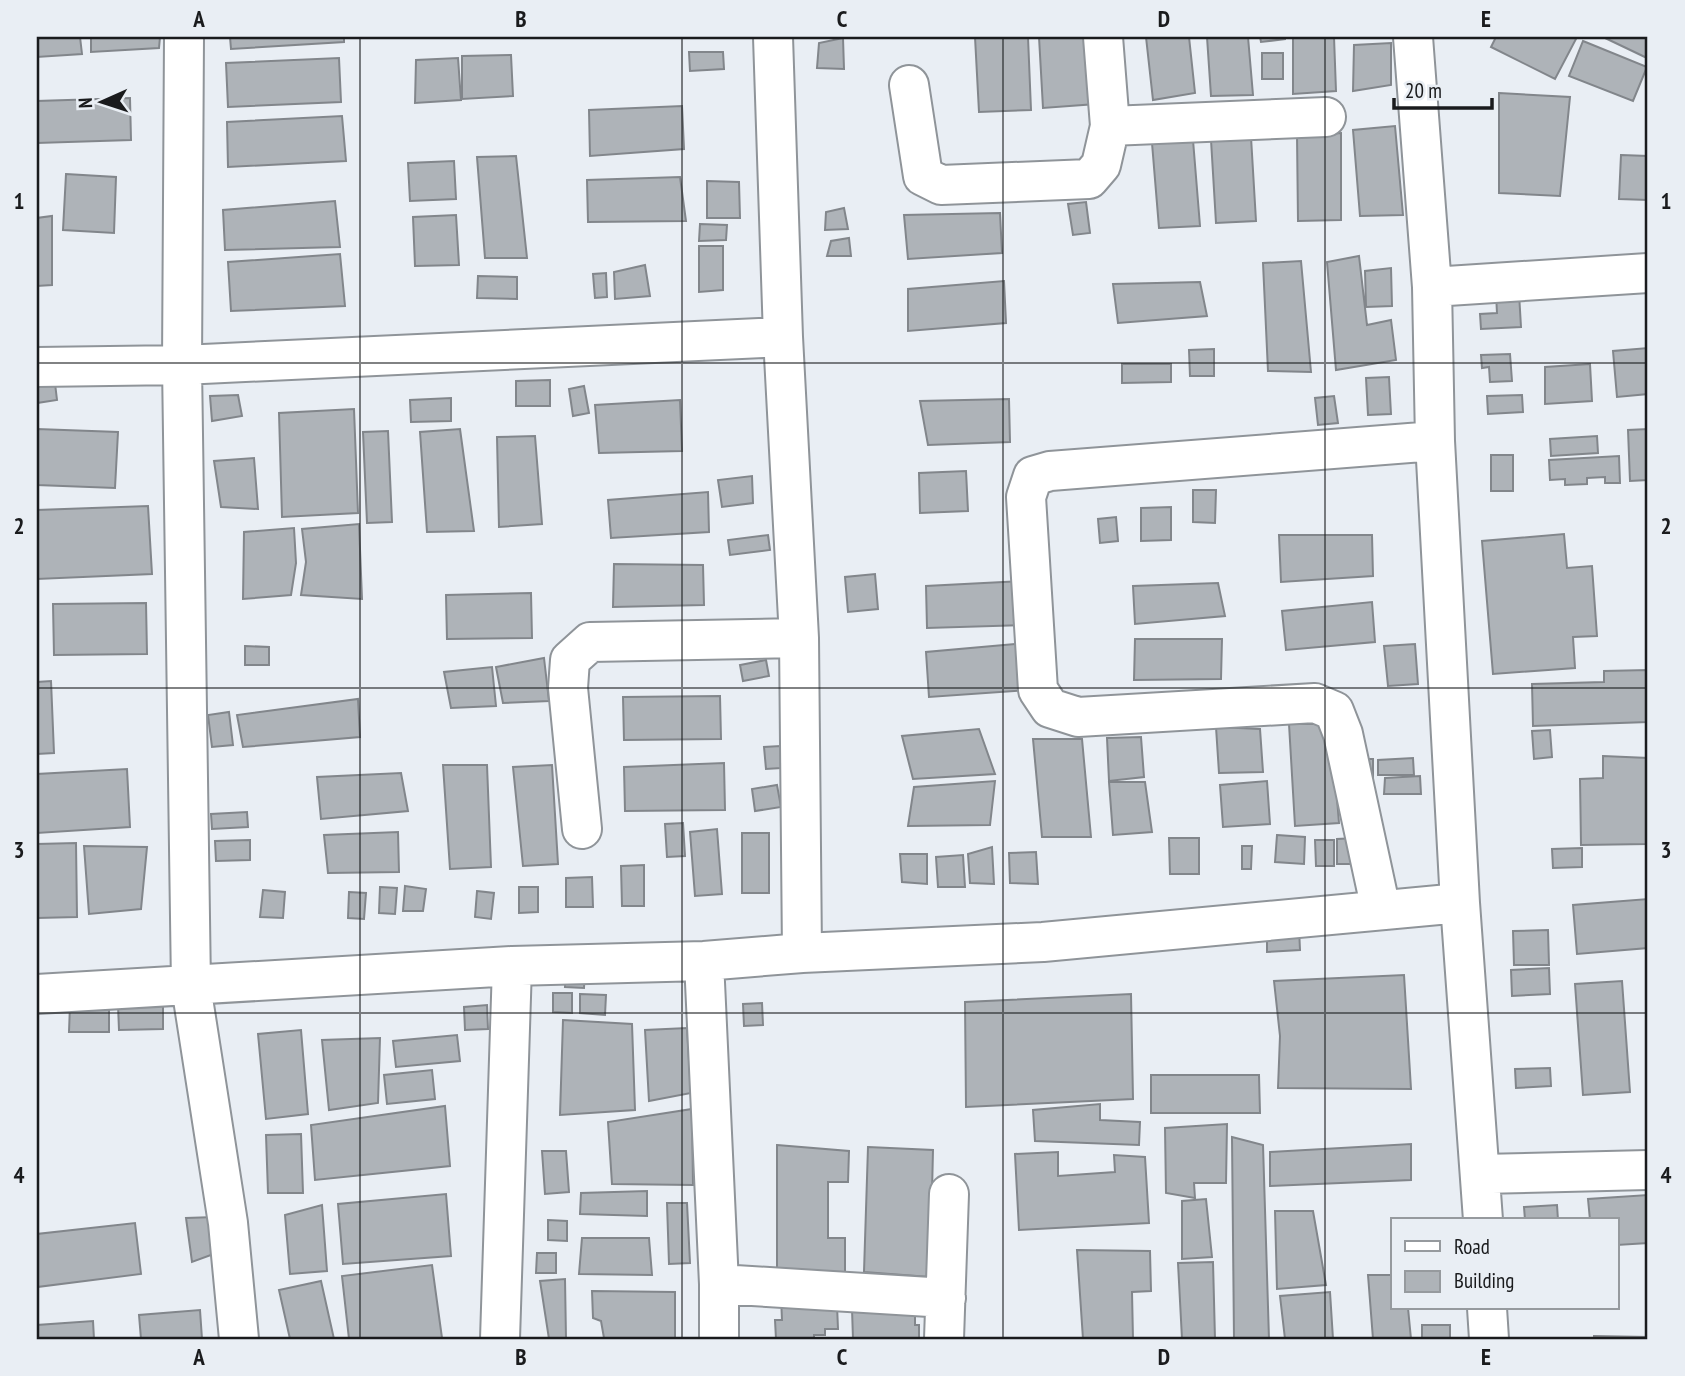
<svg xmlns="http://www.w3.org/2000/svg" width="1685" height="1376" font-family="'PT Sans Narrow',sans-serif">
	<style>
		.building { fill: #aeb3b8; stroke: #82868b; stroke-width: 2 }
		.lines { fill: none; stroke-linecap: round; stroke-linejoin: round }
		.minor-casing { stroke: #8f9499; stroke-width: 42 }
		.minor { stroke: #fff; stroke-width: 38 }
		.grid { fill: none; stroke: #1a1b1d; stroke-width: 2; stroke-opacity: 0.55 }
		.neatline { fill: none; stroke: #1a1b1d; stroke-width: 2.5 }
		.grid-label { font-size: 23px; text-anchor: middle; font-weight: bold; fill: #1a1b1d }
	</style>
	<rect width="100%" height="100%" fill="#e9eef4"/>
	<path class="building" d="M37 37H80L82 54 37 57Z
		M91 37H160L159 48 91 52Z
		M230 37H344V42L231 49Z
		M975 37H1028L1031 110 979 112Z
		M1039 37H1091L1096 104 1043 108Z
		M1146 37H1189L1195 93 1153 100Z
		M1207 37H1248L1253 95 1211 96Z
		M1260 37H1285V39L1261 42Z
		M1293 37H1334L1336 91 1293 94Z
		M1496 37H1577L1555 79 1491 47Z
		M1603 37H1648V55L1647 58Z
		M843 38 844 69 817 68 819 43Z
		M1583 41 1647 67 1633 101 1569 76Z
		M1391 43V85L1353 91 1354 45Z
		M689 52H723L724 69 690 71Z
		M1262 53H1283V79H1262Z
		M511 55 513 96 462 99V56Z
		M339 58 341 102 228 107 226 63Z
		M458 58 461 100 415 103 416 60Z
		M1499 93 1570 97 1560 196 1499 193Z
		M130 98 131 140 37 143V101Z
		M682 106 684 149 590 156 589 110Z
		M342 116 346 161 228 167 227 122Z
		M1395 126 1403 215 1360 216 1353 130Z
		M1341 133V220L1298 221 1297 135Z
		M1251 137 1256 221 1216 223 1211 140Z
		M1193 140 1200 226 1159 228 1152 143Z
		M1621 155 1648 156V200L1619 199Z
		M516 156 527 258H485L477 157Z
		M454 161 456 199 410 201 408 163Z
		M66 174 116 177 114 233 63 230Z
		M680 177 686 221 588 222 587 180Z
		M707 181 739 182 740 218H707Z
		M335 201 340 247 225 250 223 210Z
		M1086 202 1090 233 1073 235 1068 204Z
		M844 208 848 229 825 230 826 212Z
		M1000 213 1002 253 908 259 904 215Z
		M456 215 459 265 415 266 413 217Z
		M52 216V285L37 286V218Z
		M700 224 727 225 726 240 699 241Z
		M849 238 851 256H827L831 241Z
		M699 246H723V290L699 292Z
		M340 254 345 306 231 311 228 262Z
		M1359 256 1367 325 1391 320 1396 360 1336 370 1327 262Z
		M1301 261 1311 372 1268 371 1263 263Z
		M645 265 650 296 615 299 614 272Z
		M1391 268 1392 306 1366 307 1365 271Z
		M606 273 607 297 595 298 593 274Z
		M478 276 517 277V299L477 298Z
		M1004 281 1006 323 908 331V289Z
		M1200 282 1207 316 1118 323 1113 284Z
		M1519 293 1521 327 1481 329 1480 314 1497 313 1496 294Z
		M1648 348V394L1617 397 1613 351Z
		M1214 349V376H1190L1189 350Z
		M1510 354 1512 381 1490 382 1489 367 1482 368 1481 355Z
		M1122 364H1171V382L1122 383Z
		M1590 364 1592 401 1545 404V367Z
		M54 375 57 400 37 403V376Z
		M1389 377 1391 414 1368 415 1366 378Z
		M550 380V406H516V381Z
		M584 386 589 413 573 416 569 389Z
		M238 395 242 416 212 421 210 396Z
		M1522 395 1523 412 1488 414 1487 396Z
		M1334 396 1338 423 1318 425 1315 398Z
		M451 398V421L411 422 410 400Z
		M1009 399 1010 442 928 445 920 401Z
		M680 400 682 451 599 453 595 405Z
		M354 409 358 513 282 517 279 413Z
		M37 429 118 432 115 488 37 485Z
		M460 429 474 531 427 532 420 432Z
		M1648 429V480L1630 481 1628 430Z
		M388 431 392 522 367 523 363 432Z
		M535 436 542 524 499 527 497 437Z
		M1597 436 1598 453 1551 456 1550 439Z
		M1491 455H1513V491H1491Z
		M1619 456 1620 483H1605V477L1587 478V484L1565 485V479L1550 480 1549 460Z
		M254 458 258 509 221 507 214 461Z
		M966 471 968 511 920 513 919 473Z
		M752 476 753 503 722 507 718 480Z
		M1193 490H1216L1215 523 1193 522Z
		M708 492 709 532 611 538 608 500Z
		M148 506 152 574 37 579V510Z
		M1171 507V540L1141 541V508Z
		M1116 517 1118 541 1100 543 1098 519Z
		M359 524 362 599 301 595 306 562 302 529Z
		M294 528 296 563 291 595 243 599 244 532Z
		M1564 534 1567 568 1592 566 1597 636 1573 637 1575 668 1493 674 1482 541Z
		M768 535 770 550 730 555 728 540Z
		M1279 535H1372L1373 576 1281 582Z
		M614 564 703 565 704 605 613 607Z
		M875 574 878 609 848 612 845 577Z
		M1024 581V625L927 628 926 586Z
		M1218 583 1225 616 1135 624 1133 586Z
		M531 593 532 638 447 639 446 595Z
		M1372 602 1375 642 1286 650 1282 611Z
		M146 603 147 654 54 655 53 604Z
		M1135 639H1222L1221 679 1134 680Z
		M1027 643V690L929 697 926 652Z
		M1415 644 1418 684 1388 686 1384 646Z
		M245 646 269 647V665H245Z
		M544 658 549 701 503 703 496 667Z
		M766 660 769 676 743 681 740 665Z
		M492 667 496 706 451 708 444 672Z
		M1648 670V722L1533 726 1532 684 1604 682V671Z
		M51 681 54 753 37 754V682Z
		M720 696 721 739 624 740 623 697Z
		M358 699 360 737 243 747 237 715Z
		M229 712 233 745 212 747 208 715Z
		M1289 724H1331L1339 823 1295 826Z
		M1216 727 1260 729 1263 772 1219 773Z
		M979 729 995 774 913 779 902 736Z
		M1550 730 1552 757 1534 759 1532 731Z
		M1141 737 1144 777 1109 781 1107 738Z
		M1033 739H1082L1091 837H1042Z
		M780 746 781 768 766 769 764 747Z
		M1603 756 1648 758V844L1581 845 1580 779 1603 778Z
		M1413 758 1414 775H1378V760Z
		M1361 759H1373V779L1362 780Z
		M724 763 725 810 625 811 624 767Z
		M443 765H487L491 867 450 869Z
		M552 765 558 864 523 866 513 767Z
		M127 769 130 827 37 833V774Z
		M401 773 408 811 321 819 317 777Z
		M1420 776 1421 794H1384L1385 778Z
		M995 781 990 825 908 826 914 787Z
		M1267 781 1270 824 1223 827 1220 785Z
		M1109 782H1145L1152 832 1113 835Z
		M777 785 781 807 755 811 752 789Z
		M247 812 248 827 212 829 211 814Z
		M683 823 685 856 667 857 665 824Z
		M717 829 722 894 695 896 690 832Z
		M398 832 399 872 328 873 324 835Z
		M742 833H769V893H742Z
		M1277 835 1305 837 1304 864 1275 862Z
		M1169 838H1199V874H1170Z
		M1356 838V864H1337V839Z
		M250 840V860L216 861 215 841Z
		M1315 840H1334V866H1316Z
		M76 843 77 917 37 918V844Z
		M84 846 147 847 141 909 89 914Z
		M1242 846H1252L1251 869H1242Z
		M992 847 994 884 970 883 968 854Z
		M1582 848V867L1553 868 1552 849Z
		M1036 852 1038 884 1010 883 1009 853Z
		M900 854H927V884L902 882Z
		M963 855 965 887H938L936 857Z
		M644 865V906H622L621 866Z
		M592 877 593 907H566V878Z
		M405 886 426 889 423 911H403Z
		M380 887 397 888 395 914 379 913Z
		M519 887H538V912L519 913Z
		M263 890 285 892 283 918 260 917Z
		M477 891 494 893 491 919 475 917Z
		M349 892 366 893 364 919 348 918Z
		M1648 899V948L1577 954 1573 905Z
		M1299 928 1300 950 1267 952V930Z
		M1548 930 1549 965H1514L1513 931Z
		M566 967 585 968 584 988 565 987Z
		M1549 968 1550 994 1512 996 1511 970Z
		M1404 975 1411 1089 1278 1088 1280 1036 1274 981Z
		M1622 981 1630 1092 1583 1095 1575 984Z
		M553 993H572V1013L553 1012Z
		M580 994 606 995 605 1015 580 1013Z
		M1131 994 1133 1099 966 1107 965 1002Z
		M762 1003 763 1025 744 1026 743 1004Z
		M163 1004V1029L119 1030 118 1005Z
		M70 1005H109V1032H69Z
		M487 1005 488 1029 465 1030 464 1007Z
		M563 1020 632 1024 635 1110 560 1115Z
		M687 1028 691 1093 649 1101 645 1030Z
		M301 1030 308 1114 266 1119 258 1034Z
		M457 1035 460 1061 396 1067 393 1041Z
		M380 1038 378 1103 329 1110 322 1040Z
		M1550 1068 1551 1086 1516 1088 1515 1069Z
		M432 1070 435 1099 387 1104 384 1075Z
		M1151 1075H1259L1260 1113H1151Z
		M1100 1104V1120L1140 1122 1139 1145 1035 1141 1033 1110Z
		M445 1106 450 1166 315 1180 311 1125Z
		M692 1109 693 1185 612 1184 608 1122Z
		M1227 1124 1226 1183H1194L1195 1198 1166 1193 1165 1128Z
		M301 1134 303 1193H268L266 1135Z
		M1232 1137 1263 1145 1269 1339H1234Z
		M1411 1144V1180L1270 1186V1152Z
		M777 1145 849 1151 848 1182H828V1238H845V1278H777Z
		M868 1147 933 1150 930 1277 864 1272Z
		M542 1151H566L569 1192 545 1194Z
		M1058 1152V1176L1115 1172 1114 1155 1145 1157 1149 1223 1019 1230 1015 1154Z
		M647 1191V1216L580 1214 581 1193Z
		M446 1194 451 1256 343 1264 338 1204Z
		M1648 1195V1243L1617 1245V1220H1590L1588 1199Z
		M1206 1199 1212 1257 1182 1259V1201Z
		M667 1203H687L690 1263 669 1264Z
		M322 1205 327 1271 290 1274 285 1215Z
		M1557 1205 1558 1220H1525L1524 1207Z
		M1275 1211H1313L1326 1285 1277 1289Z
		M215 1217 219 1252 192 1262 186 1218Z
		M548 1220 567 1221V1241L548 1240Z
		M135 1223 141 1274 37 1287V1234Z
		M582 1238H649L652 1275 579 1274Z
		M1077 1250 1150 1251 1151 1291 1132 1292 1133 1339H1083Z
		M537 1253H556V1273H536Z
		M1213 1262 1215 1339H1182L1178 1263Z
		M432 1265 442 1338 349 1339 342 1276Z
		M1368 1275H1393V1308H1408L1411 1339H1373Z
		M565 1279 566 1339H549L540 1281Z
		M321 1281 334 1339H290L279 1290Z
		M592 1291 675 1292V1339L604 1338 601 1321 593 1318Z
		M1330 1292 1333 1339H1285L1280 1296Z
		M781 1297 837 1305 838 1329H825V1335H814V1339H776L775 1320H782Z
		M852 1309H915V1325H919V1339H853Z
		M200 1310 202 1339H141L139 1315Z
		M93 1321 94 1339H37V1325Z
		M1422 1325H1450V1339H1422Z
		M1594 1336 1648 1337V1339H1594Z"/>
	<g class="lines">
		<defs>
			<path id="minor" d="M184 37 182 365 191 986 228 1223 239 1339
				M773 37 783 337 799 638 802 953
				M1413 37 1432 287 1435 441 1460 903 1483 1220
				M909 85 923 176 941 185 1089 179 1101 165 1110 126 1103 37
				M1110 126 1326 117
				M1432 287 1648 273
				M37 367 182 365 783 337
				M582 829 568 688 570 660 590 642 799 638
				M1381 910 1343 734 1334 711 1315 703 1078 717 1050 708 1038 690 1026 497 1033 476 1050 471 1435 441
				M704 961 719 1284V1339
				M37 994 512 966 704 961 802 953 1043 942 1460 903
				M1481 1174 1648 1170
				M719 1284 946 1298
				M1487 1308 1489 1339
				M500 1339 512 966
				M944 1339 949 1194"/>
		</defs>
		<use href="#minor" class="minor-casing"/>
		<use href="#minor" class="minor"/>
	</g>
	<path class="grid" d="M360 37V1339M682 37V1339M1003 37V1339M1325 37V1339M37 363H1648M37 688H1648M37 1013H1648"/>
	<rect width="1685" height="1376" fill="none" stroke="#e9eef4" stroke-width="77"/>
	<rect x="1391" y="1218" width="228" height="91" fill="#e9eef4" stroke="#969a9e" stroke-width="2"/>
	<rect x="1405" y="1241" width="35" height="10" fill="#ffffff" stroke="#969a9e" stroke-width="2"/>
	<text x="1454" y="1254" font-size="21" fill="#1a1b1d">Road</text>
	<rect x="1405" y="1271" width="35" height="21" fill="#aeb3b8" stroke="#969a9e" stroke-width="2"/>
	<text x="1454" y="1288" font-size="21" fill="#1a1b1d">Building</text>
	<g transform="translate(102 102) rotate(267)" stroke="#e9eef4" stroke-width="5" paint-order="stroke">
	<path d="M0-5L12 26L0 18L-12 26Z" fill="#1a1b1d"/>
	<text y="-10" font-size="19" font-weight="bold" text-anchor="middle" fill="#1a1b1d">N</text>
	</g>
	<path d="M1394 98v10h98v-10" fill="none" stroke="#1a1b1d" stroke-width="3.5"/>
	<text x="1405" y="98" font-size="21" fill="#1a1b1d" stroke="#e9eef4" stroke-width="5" paint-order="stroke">20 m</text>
	<rect x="38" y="38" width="1608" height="1300" class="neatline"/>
	<g class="grid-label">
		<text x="199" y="27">A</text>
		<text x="521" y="27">B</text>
		<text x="842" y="27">C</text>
		<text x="1164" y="27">D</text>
		<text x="1486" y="27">E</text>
		<text x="19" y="209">1</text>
		<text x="1666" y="209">1</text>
		<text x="19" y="534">2</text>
		<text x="1666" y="534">2</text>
		<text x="19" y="858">3</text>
		<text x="1666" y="858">3</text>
		<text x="19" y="1183">4</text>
		<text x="1666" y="1183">4</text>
		<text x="199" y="1365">A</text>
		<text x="521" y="1365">B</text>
		<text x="842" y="1365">C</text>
		<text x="1164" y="1365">D</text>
		<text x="1486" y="1365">E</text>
	</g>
</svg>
